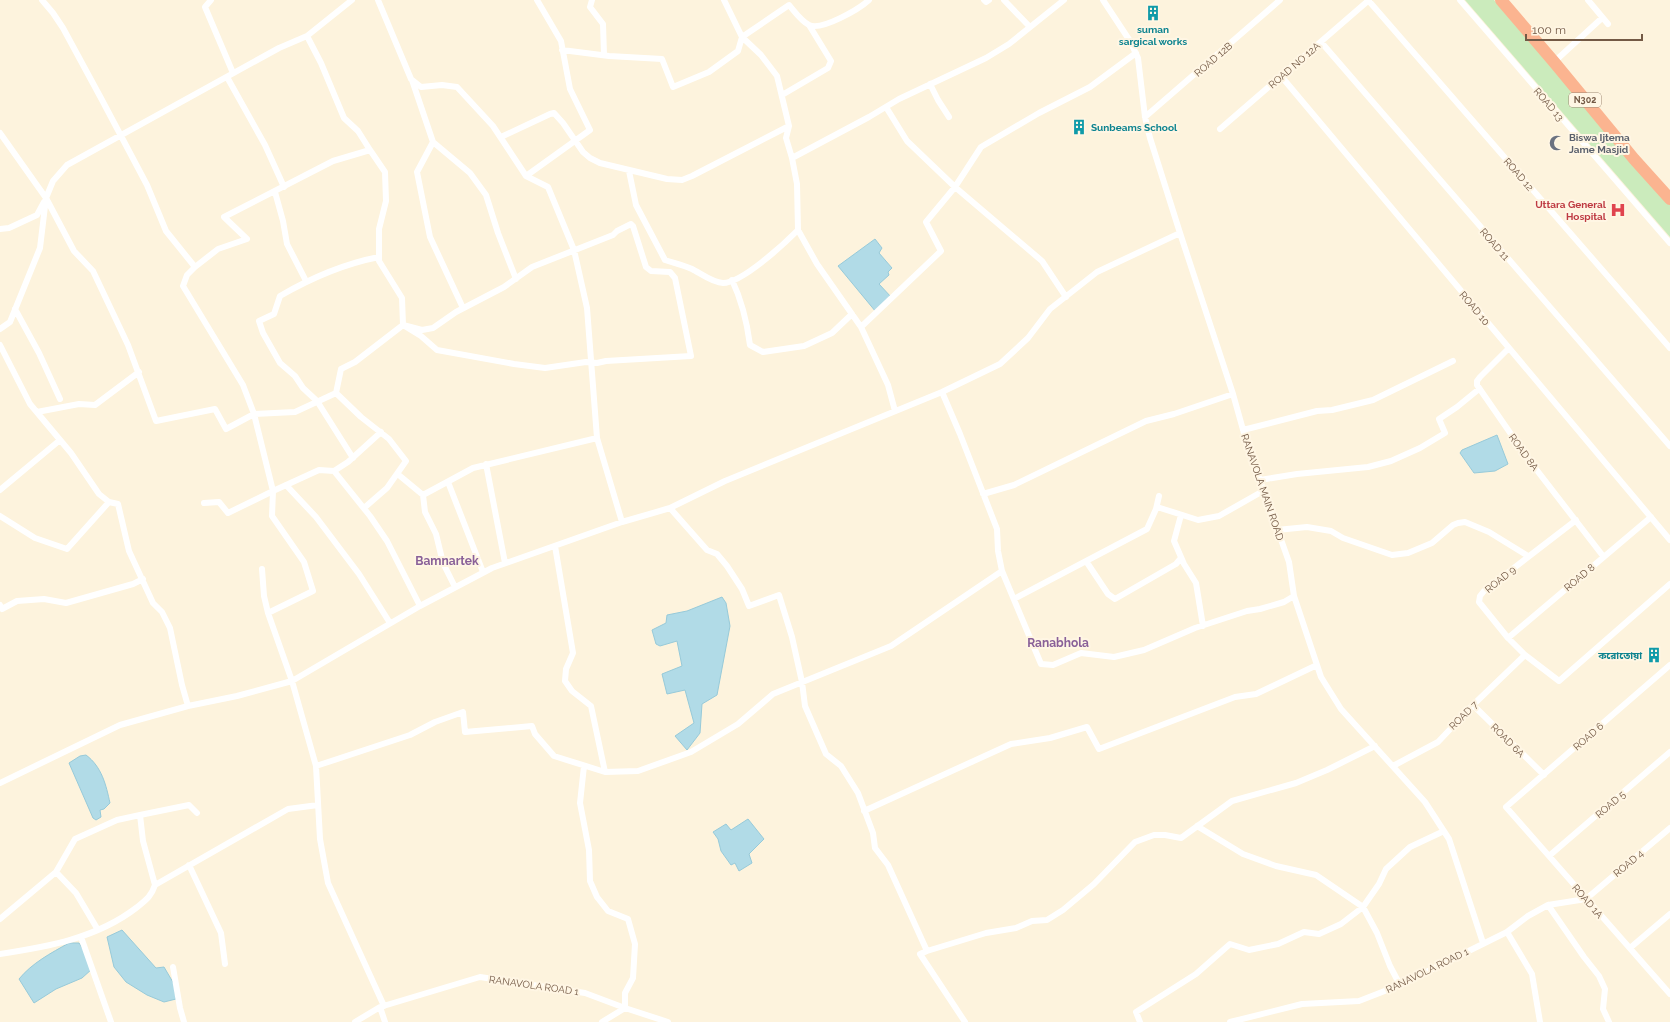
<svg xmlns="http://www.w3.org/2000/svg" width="1670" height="1022" font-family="Raleway,'Noto Sans Bengali',sans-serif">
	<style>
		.green { fill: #cbebbc }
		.water { fill: #b1dbe7; stroke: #97cad9 }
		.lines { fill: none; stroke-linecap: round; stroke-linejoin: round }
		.street { stroke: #fff; stroke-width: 6 }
		.highway { stroke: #fbb490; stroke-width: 12 }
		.labels { text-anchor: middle; stroke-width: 4; stroke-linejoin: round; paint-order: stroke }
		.shield { fill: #fff6e4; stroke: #9d8875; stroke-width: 1 }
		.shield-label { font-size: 9px; font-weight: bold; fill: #735945 }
		.culture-label { font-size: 10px; font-weight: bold; fill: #0d838f; stroke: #fff6e4 }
		.street-label { font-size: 10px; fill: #735945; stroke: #fff6e4 }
		.worship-label { font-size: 10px; font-weight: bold; fill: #5b616d; stroke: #fff6e4; text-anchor: start }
		.health-label { font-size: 10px; font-weight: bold; fill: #be3a42; stroke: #fff6e4; text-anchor: end }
		.quarter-label { font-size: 12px; font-weight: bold; fill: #896098; stroke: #fff6e4 }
	</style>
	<rect width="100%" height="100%" fill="#fdf3dd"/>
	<path class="green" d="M1465 0H1494L1670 199V237Z"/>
	<path class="water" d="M875 239 882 248 879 253 892 268 888 272 889 275 879 284 892 298 876 312 838 266Z
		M1497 435 1508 464 1495 471 1474 473 1460 453 1462 450Z
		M722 597 726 603 730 626 717 695 702 704 700 733 687 750 675 736 694 723 685 690 667 694 662 674 682 666 677 641 660 646 656 644 652 630 666 623 667 615 687 611Z
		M86 755C102 767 106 785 110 803L104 809 100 810 101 817 96 820 93 818 69 763 80 756Z
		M748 819 764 839 749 854 752 863 739 871 735 863 731 865 721 851 718 839 713 832 726 824 731 830Z
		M122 930 156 968 164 967 174 984 176 999 164 1002 147 995 126 982 114 967 107 937Z
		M69 943H79L85 952 92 969 82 978 56 989 34 1003 19 979C32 963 51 953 69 943Z"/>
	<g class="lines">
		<path class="street" d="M42 0 53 13 63 28 102 100 147 185 166 231 195 267 187 275 183 286 243 385 254 414 273 491 319 470 334 471 370 516 387 541 420 606
			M211 0 205 7 233 73
			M378 0 411 79 421 87 442 85 457 87 493 126 526 176 548 187 574 250 587 308 597 438 622 522
			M592 0 590 7 603 24 604 55
			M724 0 742 37 761 55 777 76 789 126 786 138 792 158 797 184 798 230 817 264 861 327 888 385 895 411
			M984 0 986 2 989 0
			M1004 0 1029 26
			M1103 0 1130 41 1138 58 1145 117 1150 138 1180 233 1233 394 1247 444 1289 562 1294 596 1321 677 1341 709 1425 802 1449 839 1483 943
			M1368 0 1670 348
			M1460 0 1670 243
			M1588 0 1608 24
			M307 36 321 63 344 118 358 131 370 150
			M1321 42 1670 446
			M562 50 609 56 662 59 673 87 709 72 738 51 742 37 789 5C795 12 801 21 809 25 822 31 859 9 869 0
			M1554 62 1602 18
			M1281 76 1670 540
			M227 77 265 145 284 187
			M412 80 433 142 417 172 430 237 463 308
			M930 84 938 100 949 117
			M782 95 828 68 831 61 809 25
			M886 107 907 141 955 187 1042 261 1066 297
			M1145 117 1280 0
			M1220 129 1369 0
			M0 133 46 198 74 251 93 271 128 345 156 421 215 409 226 429 254 414 295 412 336 393 341 369 355 362 403 325 421 336 437 350 514 364 545 368 586 362 597 363 606 361 691 356 675 278 670 272 651 271 646 267 633 226 631 224 617 231 613 235 532 267 504 287 456 312 433 328 422 330 403 325 402 298 379 261V229L386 201 385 172 370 150 333 161 224 217 247 239 218 249 195 267
			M501 137 550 114 554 113 563 123 583 152 590 158 600 163 667 179 682 180 692 176 789 126
			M433 142 470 173 486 195 498 233 516 279
			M792 158 869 117 899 99 986 58 1009 44 1064 0
			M629 171 636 205 665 260C674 263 684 265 692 269 700 273 713 283 723 283 742 283 784 244 798 230
			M526 176 590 130 570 89 561 41 537 0
			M275 192 283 221 287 244 306 281
			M0 229 9 228 37 215 44 202
			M732 280C742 301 747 322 750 345L763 352 804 346 832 333 852 314
			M15 309 39 353 60 399
			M861 327 941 251 926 222 955 187 981 147 1039 113 1090 87 1136 53
			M0 329 10 322 40 248 46 198 53 181 67 165 279 48 307 36 352 0
			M0 345 30 404 71 453 99 494 109 502 118 504 129 551 153 603 162 612 170 628 182 685 188 706
			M1509 348 1480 377 1477 381V385L1529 460 1603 556
			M942 392 960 434 997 529 998 551 1002 571 1041 664 1053 665 1081 653 1114 657 1144 650 1195 628 1247 611 1260 609 1284 602 1294 596
			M336 393 361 417 389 439 406 461 387 488 364 508
			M37 412 79 404 95 405 139 372
			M1243 430 1317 411 1332 410 1373 400 1453 361
			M353 458 317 401 303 388 295 376 280 363 263 333 259 321 274 314 280 296C311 278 343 264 379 257
			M486 464 505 563
			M334 471 348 462 381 432
			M400 476 423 495 473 468 597 438
			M1260 480 1297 474 1368 467 1391 461 1420 448 1445 433 1439 419 1457 407 1479 389
			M448 482 483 572
			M286 485 316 517 359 574 390 623
			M0 490 60 440
			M983 494 1014 485 1146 421 1174 414 1233 394
			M423 495 425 512 436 534 443 563 455 587
			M204 503 219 502 228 513 273 491 272 516 304 562 313 591 268 613 292 681 316 766 320 839 328 883 384 1006
			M1157 507 1198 520 1219 516 1263 491
			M670 508 707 550 717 554 727 566 742 589 749 606 779 595 792 637 802 682 805 706 826 754 841 766 858 793 873 833 875 848 888 865 927 951 920 954 965 1022
			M1181 515 1174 541 1184 564 1196 583 1203 626
			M0 516 35 538 67 549 109 502
			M1576 520 1484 591 1480 596 1479 602 1508 638 1525 655 1559 681 1670 584
			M1277 530 1307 527 1331 531 1343 538 1392 555 1408 553 1432 543 1453 525 1458 523 1465 522 1489 532 1528 556
			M555 546 573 653 566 669 565 681 572 691 591 706 605 772
			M1086 561 1108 594 1115 599 1176 564 1181 558
			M262 569 264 596 268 613
			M1014 599 1147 529 1156 509 1159 496
			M0 605 2 609 17 601 44 599 66 603 133 584 143 579
			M1508 638 1651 517
			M1670 665 1506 807 1670 994
			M1473 705 1544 775
			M316 766 410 735 435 722 463 712 465 732 532 726 535 734 554 756 605 772 638 771 691 752 738 724 773 694 891 646 1002 571
			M584 766 580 803 589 850 590 881 597 897 608 911 628 919 635 944 633 978 625 993V1008L602 1022
			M1393 766 1438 742 1473 705 1525 655
			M0 783 120 725 188 706 237 696 292 681 420 606 492 568 622 522 670 508 725 481 942 392 1000 364 1028 338 1050 309 1097 272 1180 233
			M864 811 1011 744 1050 738 1087 727 1099 749 1235 697 1256 694 1317 665
			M140 815 189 805 197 813
			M1197 826 1243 854 1276 866 1316 875 1363 907 1377 933 1390 966 1400 985
			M1549 856 1670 752
			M189 865 221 933 225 964
			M56 872 76 893 98 930
			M1548 905 1584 957 1599 976 1605 989 1603 1009 1609 1022
			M0 919 56 872 75 839 117 820 140 815 143 841 155 885
			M1507 932 1532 974 1540 1022
			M81 937 111 1022
			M1630 948 1670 914
			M927 951 986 933 1016 928 1032 921 1047 920 1063 910 1094 884 1135 842 1154 835H1165L1181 838 1232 801 1296 783 1327 770 1375 746
			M0 954C47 947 97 938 136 908 146 900 151 897 155 885L288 809 318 805
			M173 967 180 1008 184 1022
			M380 1007 385 1022
			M355 1022 380 1007 480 977 585 993 625 1008 668 1022
			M1140 1022 1136 1012 1196 974 1230 944 1249 950 1278 944 1304 932 1319 934 1341 924 1363 907 1379 884 1386 869 1410 847 1444 831
			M1230 1022 1302 1004 1359 1001 1400 985 1507 932 1528 916 1548 905 1586 899 1670 828"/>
		<path class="highway" d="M1501 0 1554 62 1634 159 1670 199"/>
	</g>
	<defs>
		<symbol id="building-bare" viewBox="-9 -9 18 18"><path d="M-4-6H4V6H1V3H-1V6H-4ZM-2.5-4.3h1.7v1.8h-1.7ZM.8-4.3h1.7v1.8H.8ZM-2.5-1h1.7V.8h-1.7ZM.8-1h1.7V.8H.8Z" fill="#0f9aa8" stroke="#fff6e4" stroke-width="2.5" paint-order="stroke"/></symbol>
		<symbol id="mosque-bare" viewBox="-9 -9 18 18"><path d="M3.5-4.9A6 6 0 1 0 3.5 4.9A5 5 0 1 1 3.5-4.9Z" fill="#6b7280" stroke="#fff6e4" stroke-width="2.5" paint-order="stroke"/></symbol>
		<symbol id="hospital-bare" viewBox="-9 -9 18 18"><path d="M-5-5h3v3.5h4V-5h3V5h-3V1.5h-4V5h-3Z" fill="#e0444e" stroke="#fff6e4" stroke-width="2.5" paint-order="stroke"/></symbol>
	</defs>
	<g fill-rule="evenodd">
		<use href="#building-bare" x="1142" y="2" width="22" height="22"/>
		<use href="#building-bare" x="1068" y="116" width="22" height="22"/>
		<use href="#mosque-bare" x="1546" y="132" width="22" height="22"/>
		<use href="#hospital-bare" x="1607" y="199" width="22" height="22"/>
		<use href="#building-bare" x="1643" y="644" width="22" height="22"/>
	</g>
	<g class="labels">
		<rect class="shield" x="1569" y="93" width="32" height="14" rx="3"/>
		<g class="shield-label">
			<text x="1585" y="103">N302</text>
		</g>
		<g class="culture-label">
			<text x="1153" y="33">suman<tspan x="1153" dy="12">sargical works</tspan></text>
			<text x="1091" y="131" text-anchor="start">Sunbeams School</text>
			<text x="1642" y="659" text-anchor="end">করোতোয়া</text>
		</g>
		<g class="street-label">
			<text transform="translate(1213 59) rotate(-41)" y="4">ROAD 12B</text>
			<text transform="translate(1294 65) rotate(-41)" y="4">ROAD NO 12A</text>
			<text transform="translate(1549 104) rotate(49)" y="4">ROAD 13</text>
			<text transform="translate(1519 174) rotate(49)" y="4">ROAD 12</text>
			<text transform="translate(1495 244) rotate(49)" y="4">ROAD 11</text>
			<text transform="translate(1475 308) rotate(50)" y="4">ROAD 10</text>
			<text transform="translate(1524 452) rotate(54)" y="4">ROAD 8A</text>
			<text transform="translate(1263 487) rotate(71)" y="4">RANAVOLA MAIN ROAD</text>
			<text transform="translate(1579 577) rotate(-40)" y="4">ROAD 8</text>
			<text transform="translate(1500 579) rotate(-39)" y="4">ROAD 9</text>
			<text transform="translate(1463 715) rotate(-45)" y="4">ROAD 7</text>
			<text transform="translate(1588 736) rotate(-41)" y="4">ROAD 6</text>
			<text transform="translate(1508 740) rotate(45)" y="4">ROAD 6A</text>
			<text transform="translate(1610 804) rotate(-41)" y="4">ROAD 5</text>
			<text transform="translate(1628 863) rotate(-40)" y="4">ROAD 4</text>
			<text transform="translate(1588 901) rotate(49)" y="4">ROAD 1A</text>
			<text transform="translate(1427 970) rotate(-26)" y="4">RANAVOLA ROAD 1</text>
			<text transform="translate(534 985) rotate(8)" y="4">RANAVOLA ROAD 1</text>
		</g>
		<g class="worship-label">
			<text x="1569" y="141">Biswa Ijtema<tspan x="1569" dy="12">Jame Masjid</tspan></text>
		</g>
		<g class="health-label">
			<text x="1606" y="208">Uttara General<tspan x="1606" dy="12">Hospital</tspan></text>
		</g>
		<g class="quarter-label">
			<text x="447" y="565">Bamnartek</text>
			<text x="1058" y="647">Ranabhola</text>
		</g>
	</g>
	<path d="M1526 34v6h116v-6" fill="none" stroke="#735945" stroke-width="2"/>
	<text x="1532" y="34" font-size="12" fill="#735945" stroke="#fff6e4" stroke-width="3" paint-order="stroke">100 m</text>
</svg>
